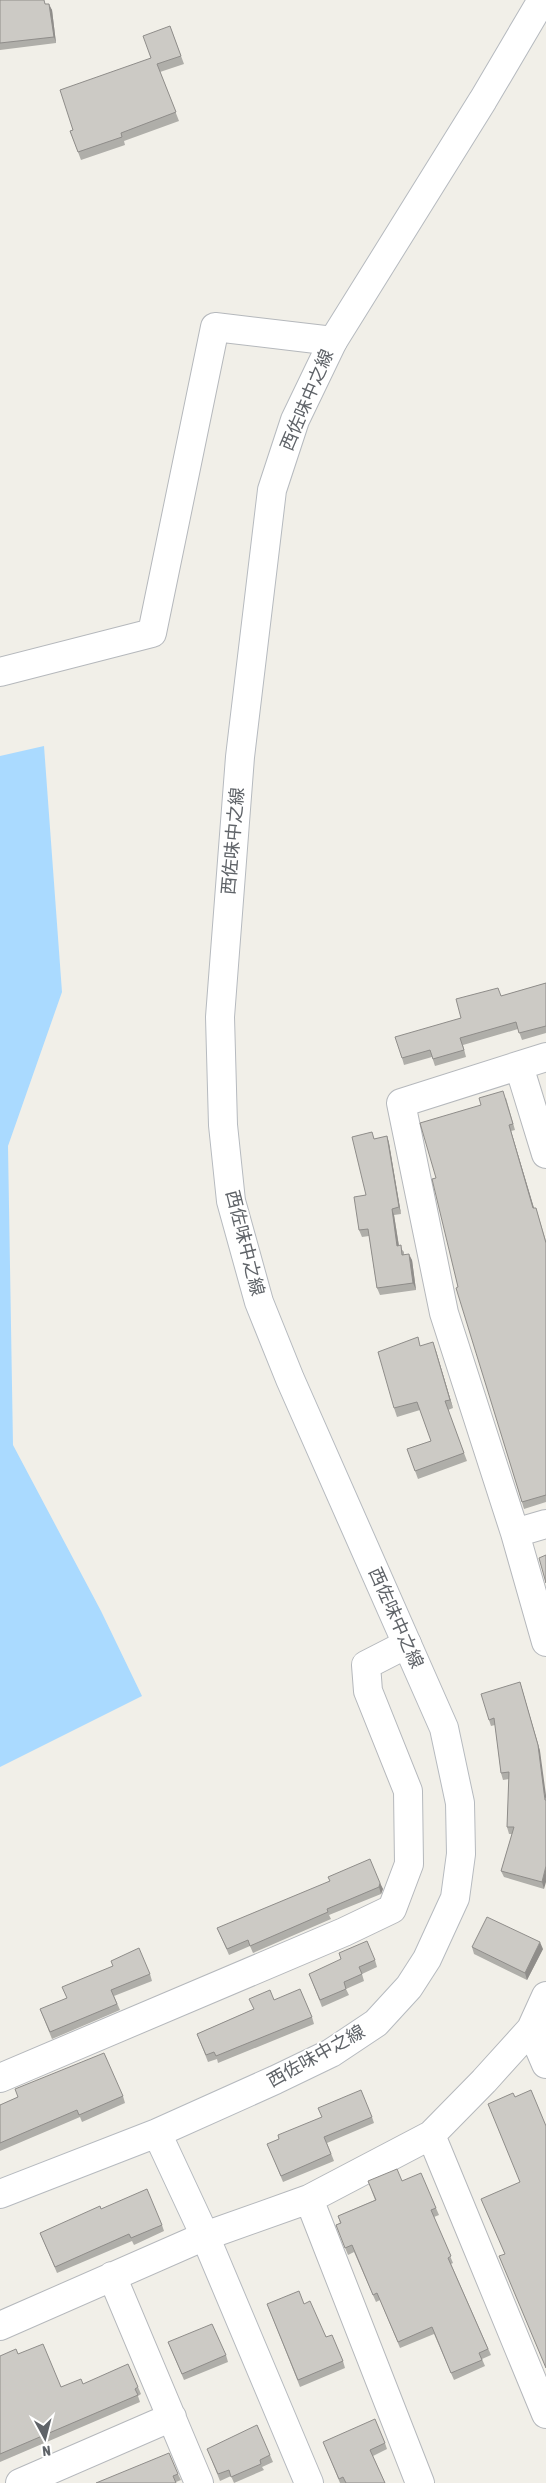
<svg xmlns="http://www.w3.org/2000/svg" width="546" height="2483" font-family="'Asap Condensed','Noto Sans JP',sans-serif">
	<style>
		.water { fill: #aadaff }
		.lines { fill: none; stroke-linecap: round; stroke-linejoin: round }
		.street-casing { stroke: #b5b8bc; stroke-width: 30 }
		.secondary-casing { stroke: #b6babf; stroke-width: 30 }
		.street { stroke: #fff; stroke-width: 28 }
		.secondary { stroke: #fff; stroke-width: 28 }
		.wall { fill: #afaea9 }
		.shaded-wall { fill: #8f8d8a }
		.building { fill: #cccac5; stroke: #8f8d8a }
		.labels { text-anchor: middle; stroke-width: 4; stroke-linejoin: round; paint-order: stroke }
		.street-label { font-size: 18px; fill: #5f6368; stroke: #fff }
	</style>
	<rect width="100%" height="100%" fill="#f1efe8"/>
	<path class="water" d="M44 746 62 992 8 1146 13 1445 101 1611 142 1696 0 1767V756Z"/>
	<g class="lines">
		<defs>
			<path id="street" d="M0 672 152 633 215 327 333 341
				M546 1057 401 1103 444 1313 515 1533 546 1642
				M519 1066 546 1154
				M515 1533 546 1524
				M531 2029 546 2064
				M0 2078 344 1932 392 1909 409 1864 408 1791 368 1691 366 1665 407 1644
				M431 2135 546 2414
				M309 2199 420 2483
				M112 2276 199 2483
				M0 2326 205 2236 309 2199 431 2135 484 2081 531 2029 546 1996
				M20 2483 172 2417"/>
			<path id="secondary" d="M157 2133 205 2236 309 2483
				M0 2194 157 2133 275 2080 331 2053 376 2023 409 1987 427 1959 455 1898 461 1854 460 1803 444 1728 290 1379 259 1302 231 1201 223 1125 220 1017 240 757 272 490 295 420 333 341 483 100 542 0"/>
		</defs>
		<use href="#street" class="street-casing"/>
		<use href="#secondary" class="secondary-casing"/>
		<use href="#street" class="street"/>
		<use href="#secondary" class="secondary"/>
	</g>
	<path class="wall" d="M0 0 47 4 52 10 56 43 0 50Z
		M170 26 184 64 160 72 179 121 124 141 125 145 81 160 70 131 73 130 151 58Z
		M546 983V1033L522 1040 518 1029 463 1045 466 1057 435 1066 432 1057 404 1065 402 1058 461 1018 501 996Z
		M506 1098 515 1130 511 1131 534 1208H536L546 1241V1502L524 1509 458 1287 436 1178 481 1105Z
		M387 1136 389 1143 401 1214 394 1215 399 1246 404 1252V1255L412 1260 416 1290 380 1295 377 1288 369 1236 362 1237 359 1230 366 1195 375 1139Z
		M421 1346 436 1351 453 1408 448 1410 467 1461 418 1479 407 1449 431 1441 420 1410 397 1417 394 1408Z
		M520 1682 540 1751 544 1889 504 1877 501 1871 512 1834H509L507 1827 509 1779 503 1780 501 1773 495 1725 491 1726 489 1720Z
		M380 1883 383 1889 381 1894 329 1915 331 1919 253 1953 250 1946 229 1955 217 1928Z
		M472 1947 543 1949 527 1980 474 1954Z
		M375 1960 377 1967 362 1974 364 1981 346 1989 349 1995 322 2007 309 1974Z
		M150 1974 152 1981 114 1996 120 2010 52 2039 40 2009Z
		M274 2000 312 2017 314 2024 218 2063 217 2059 208 2062 197 2034Z
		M123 2096 125 2103 82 2122 80 2117 0 2151V2105L18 2097Z
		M372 2117 374 2123 327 2143 334 2161 283 2182 270 2150Z
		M368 2181H402L436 2208 439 2215 434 2217 453 2263 451 2264 491 2355 482 2359 485 2366 454 2380 434 2334 400 2348 380 2300 376 2302 354 2252 348 2255 336 2225 340 2223 338 2216 375 2200Z
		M101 2209 162 2225 164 2231 134 2245 132 2241 57 2273 40 2233Z
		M267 2304H304L343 2361 345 2368 300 2387Z
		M168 2342 226 2355 228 2362 184 2380Z
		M18 2354 61 2387 83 2384 138 2387 141 2394 138 2396 140 2402 0 2462V2356Z
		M385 2443 387 2449 373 2456 385 2483H340L326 2449Z
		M270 2455 273 2462 262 2467 264 2470 234 2483 231 2476 220 2481 210 2456Z
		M178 2474 181 2480 176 2482 96 2483Z"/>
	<path class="shaded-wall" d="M49 4 52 10 56 43 54 37Z
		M509 1125 511 1131 536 1215 533 1208Z
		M387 1136 389 1143 401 1214 399 1207Z
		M392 1209 394 1215 400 1253 397 1246Z
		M409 1254 412 1260 416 1290 413 1283Z
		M433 1342 436 1351 453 1408 450 1400Z
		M520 1682 540 1751 546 1795V1802Z
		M546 1866V1882L544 1889 542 1882Z
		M380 1883 383 1889 381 1894 379 1887Z
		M540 1942 543 1949 527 1980 525 1973Z"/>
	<path class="building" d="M0 0H44L45 4H49L54 37 0 43Z
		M170 26 181 56 157 64 176 112 121 133 122 137 78 152 70 131 73 130 60 90 151 58 143 36Z
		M546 983V1026L519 1033 516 1022 460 1038 464 1050 433 1059 430 1050 402 1058 395 1037 461 1018 456 999 498 988 501 996Z
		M503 1091 513 1124 509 1125 533 1208H536L546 1243V1495L522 1502 456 1288 458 1287 432 1179 436 1178 420 1123 481 1105 479 1098Z
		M372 1132 374 1139 387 1136 399 1207 392 1209 397 1246 401 1245 402 1255 409 1254 413 1283 377 1288 368 1229 359 1230 354 1197 366 1195 352 1137Z
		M418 1337 420 1346 433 1342 450 1400 445 1401 464 1453 415 1471 407 1449 431 1441 417 1402 394 1408 378 1352Z
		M546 1555V1583L539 1558Z
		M520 1682 538 1745 545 1800H546V1866L542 1882 501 1871 514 1827H507L509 1772 501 1773 494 1718 489 1720 481 1694Z
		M370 1859 380 1883 379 1887 327 1909 328 1912 250 1946 248 1940 227 1949 217 1928 330 1881 328 1877Z
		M487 1917 540 1942 525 1973 472 1947Z
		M367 1941 375 1960 359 1967 362 1974 344 1982 346 1989 320 2000 309 1974 341 1959 339 1953Z
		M139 1948 150 1974 111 1990 117 2004 50 2032 40 2009 67 1998 62 1987 113 1966 111 1961Z
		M300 1989 312 2017 216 2056 214 2052 206 2055 197 2034 254 2009 249 1999 270 1990 274 2000Z
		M104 2053 123 2096 79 2115 77 2110 0 2143V2105L18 2097 15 2089Z
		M361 2090 372 2117 324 2137 331 2154 281 2176 267 2144 279 2139 278 2135 322 2117 318 2108Z
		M531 2090 546 2126V2368L499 2256 505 2254 481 2199 520 2182 488 2104 513 2093 515 2097Z
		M397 2169 402 2181 421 2173 436 2208 431 2210 451 2256 448 2258 488 2349 479 2353 482 2360 451 2373 432 2327 398 2342 377 2293 373 2295 352 2245 345 2248 336 2225 341 2223 338 2216 376 2200 368 2181Z
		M147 2189 162 2225 131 2238 129 2234 55 2267 40 2233 100 2206 101 2209Z
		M299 2291 304 2304 310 2301 326 2337 332 2335 343 2361 298 2380 267 2304Z
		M212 2324 226 2355 182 2374 168 2342Z
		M43 2344 61 2387 81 2379 83 2384 128 2364 138 2387 135 2389 138 2395 0 2454V2356L16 2349 18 2354Z
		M375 2419 385 2443 370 2450 385 2483H346L343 2477 339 2479 323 2442Z
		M257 2425 270 2455 260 2460 261 2464 231 2477 229 2470 218 2474 207 2449Z
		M169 2453 178 2474 173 2476 176 2483H96Z"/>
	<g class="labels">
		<g class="street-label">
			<text transform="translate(307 400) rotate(-67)" y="6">西佐味中之線</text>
			<text transform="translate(233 841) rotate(-85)" y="6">西佐味中之線</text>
			<text transform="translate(245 1243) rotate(76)" y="6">西佐味中之線</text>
			<text transform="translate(396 1618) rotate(66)" y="6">西佐味中之線</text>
			<text transform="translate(316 2056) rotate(-29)" y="6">西佐味中之線</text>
		</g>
	</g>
	<g transform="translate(45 2438) rotate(173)" stroke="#ffffff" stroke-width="4" paint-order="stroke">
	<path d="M0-4L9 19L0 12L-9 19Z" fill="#5f6368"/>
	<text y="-8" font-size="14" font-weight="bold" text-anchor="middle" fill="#5f6368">N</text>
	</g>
</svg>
